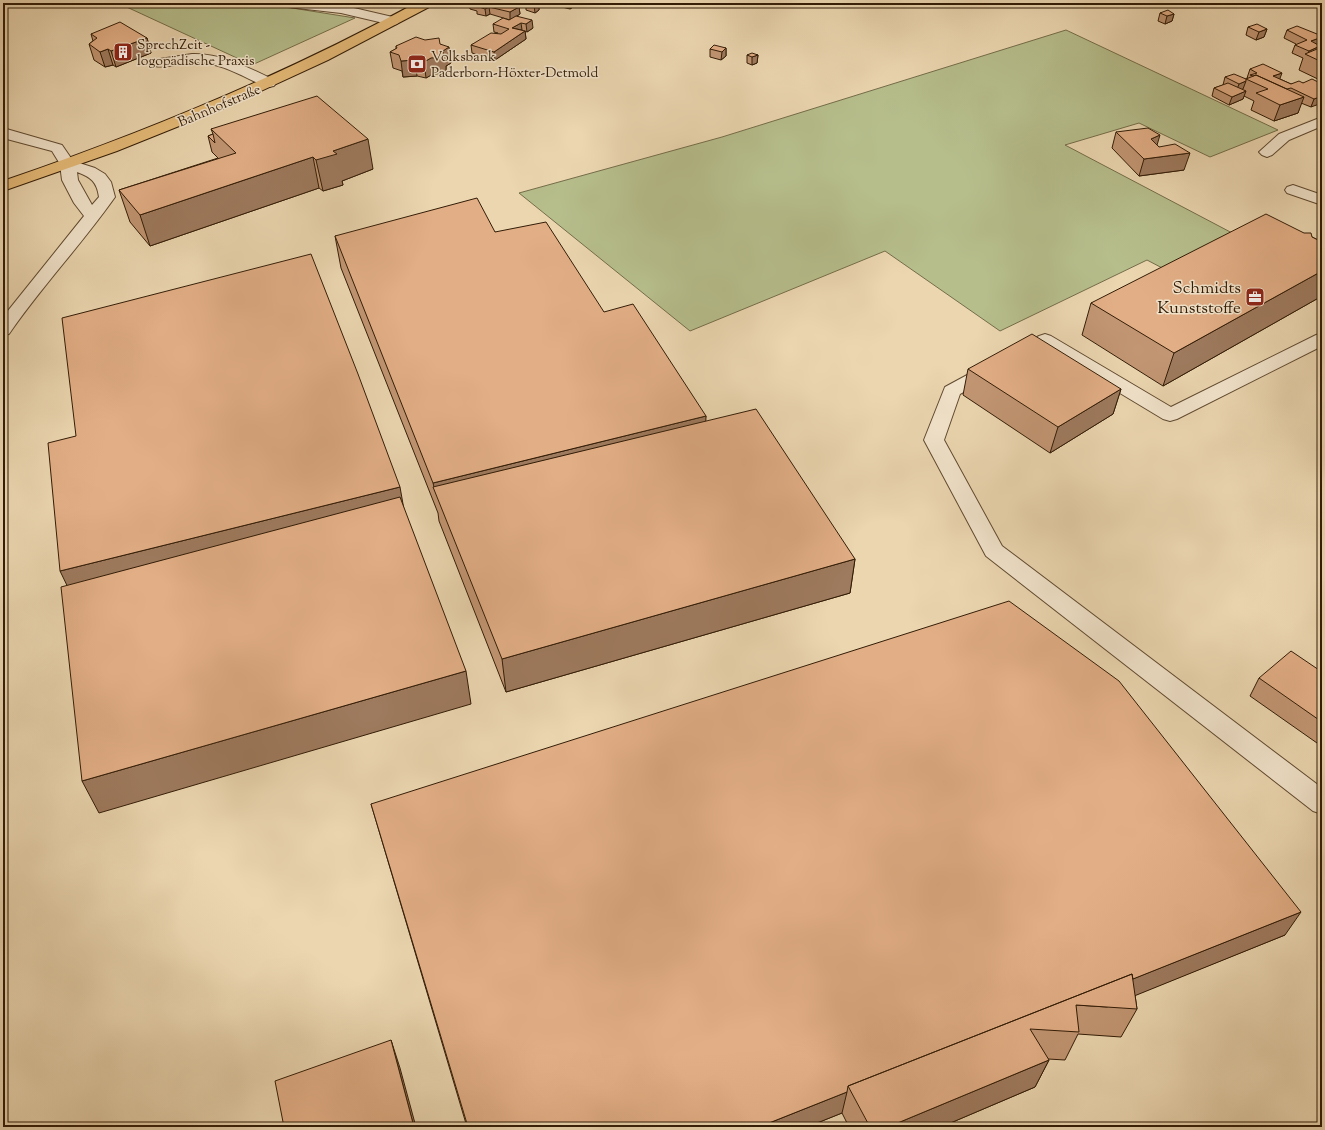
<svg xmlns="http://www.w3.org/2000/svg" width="1325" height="1130" font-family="'Sorts Mill Goudy',serif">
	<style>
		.green { fill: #b6be8c; stroke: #746d49 }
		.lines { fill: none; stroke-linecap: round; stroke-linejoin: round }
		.minor-casing { stroke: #604a30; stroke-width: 2 }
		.major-casing { stroke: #321c06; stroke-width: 2 }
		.minor { fill: #f2e4cc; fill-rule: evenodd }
		.major { fill: #e6bb78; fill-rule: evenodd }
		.wall { fill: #c29673; stroke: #321c06 }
		.shaded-wall { fill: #9e7a5e; stroke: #321c06 }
		.building { fill: #e2ae86; stroke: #321c06 }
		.labels { text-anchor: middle; stroke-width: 3; stroke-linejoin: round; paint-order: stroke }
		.far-poi-label { font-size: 14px; fill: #321c06; stroke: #f2e4cc; text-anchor: start }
		.far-street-label { font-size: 14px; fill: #321c06; stroke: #f2e4cc }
		.poi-label { font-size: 17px; fill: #321c06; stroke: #f2e4cc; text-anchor: end }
	</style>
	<rect width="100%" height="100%" fill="#ebd6b0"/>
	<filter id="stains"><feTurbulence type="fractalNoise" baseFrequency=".005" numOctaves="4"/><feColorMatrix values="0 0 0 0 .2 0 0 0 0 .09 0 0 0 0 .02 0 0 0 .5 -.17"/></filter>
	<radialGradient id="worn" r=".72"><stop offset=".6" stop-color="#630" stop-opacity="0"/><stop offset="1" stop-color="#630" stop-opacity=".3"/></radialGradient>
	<path class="green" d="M118 3H279L292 8 355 18 252 65Z
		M1066 30 1278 130 1210 157 1139 123 1065 145 1255 245 1185 280 1147 260 1000 331 885 251 690 331 519 193 722 137Z"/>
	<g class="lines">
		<defs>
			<path id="minor" d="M282 3H322L341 5 397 18 399 21 397 24 392 25 341 13 288 7 283 6Z
				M192 54C222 53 249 68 274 80L276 83 274 86 269 87 264 86C242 76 219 62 195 62 182 62 167 69 155 66L153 63 155 60 160 59Z
				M1322 117V126L1289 140 1272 155 1267 157 1262 155 1259 152 1279 134Z
				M3 128 62 145 73 161 95 168 105 174 111 182 115 197C82 244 42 286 9 334L3 335V317L84 216 74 203 62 180 60 164 52 151 3 138ZM77 172C91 177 97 182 99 197L92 205 78 180Z
				M1293 185 1322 195V205L1287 193 1285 190 1287 187Z
				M1322 333V346L1177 419 1170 421 1163 419 1045 348 960 394 944 440 1002 546 1322 788V814L1313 811 986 556 924 440 945 387 1039 336 1045 334 1051 336 1171 407 1316 335Z"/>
			<path id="major" d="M416 3H432L431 6 328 60 224 108 117 151 3 191V181C146 132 284 75 416 3Z"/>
		</defs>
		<use href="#minor" class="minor-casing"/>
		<use href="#major" class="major-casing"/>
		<use href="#minor" class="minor"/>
		<use href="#major" class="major"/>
	</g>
	<path class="wall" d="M469 3H508L519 7 520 14 517 16 533 28 527 32 525 31 526 39 495 60 472 53 471 45 498 33 494 32 493 24 510 20 490 14 486 16 477 14V11L470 9Z
		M521 3H539V10L535 13 526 10V4Z
		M546 3H579L570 9Z
		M794 3H812L807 6Z
		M1160 13 1174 14 1172 21 1165 24 1158 21Z
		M1248 27 1267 29 1264 37 1256 40 1246 35Z
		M1287 30 1322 36V40L1320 44 1319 45V48L1322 47V81L1299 70 1303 58 1292 53 1295 45 1296 44 1284 38Z
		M91 34 147 38 151 53 116 67 113 65 105 67 94 60 89 44 93 41Z
		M440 44 451 63 446 66V73L433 74 426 78 417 76 403 77 402 71 393 68 390 52 396 49V46Z
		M726 48V56L721 60 710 57V49Z
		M747 55H758L757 63 752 65 747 63Z
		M1250 69 1280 79 1291 84 1303 83 1322 84 1311 107 1301 103 1298 113 1274 121 1251 110 1254 101 1244 96 1243 99 1229 105 1212 96 1214 88 1223 85 1225 77 1246 79 1248 78H1247Z
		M211 129 373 169 342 181 343 185 323 191 319 188 150 246 130 222 119 190 218 158 212 152 208 136 213 134Z
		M1116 132 1157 145 1184 170 1139 176 1112 148Z
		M495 232 604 312 706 416 705 421 855 559 850 593 506 692 439 521 438 513 341 268 335 236Z
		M1312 237 1322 242V296L1163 386 1082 335 1091 303Z
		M968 369 1121 389 1113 414 1050 453 963 395Z
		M1322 672V738L1317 743 1250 696 1259 678Z
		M371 804 1285 935 1135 995 1137 1009 1121 1037 1078 1034 1065 1060 1048 1059 1049 1060 1035 1087 941 1127H849L842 1113 807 1127H467Z"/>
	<path class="shaded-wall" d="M533 3H539V10L535 13 534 5Z
		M569 3H579L570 9Z
		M808 3H812L807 6Z
		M489 7 490 14 486 16 485 9Z
		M519 7 520 14 510 20V12Z
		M1174 14 1172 21 1165 24 1167 16Z
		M532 20 533 28 527 32 526 24Z
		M521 23 522 30 512 28Z
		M1267 29 1264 37 1256 40 1259 32Z
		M525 31 526 39 495 60 494 52Z
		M1322 37V40L1320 44 1308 49 1311 41Z
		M147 38 151 53 116 67 111 51Z
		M1320 46 1318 54 1307 55 1309 51Z
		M449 47 451 63 446 66V73L433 74 426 78 424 62Z
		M726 48V56L721 60 722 52Z
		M108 49 113 65 105 67 100 52Z
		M758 55 757 63 752 65V57Z
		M415 60 417 76 403 77 401 61Z
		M1282 73 1279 81 1273 76Z
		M1246 81 1243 89 1236 92 1239 84Z
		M1246 91 1243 99 1229 105 1232 97Z
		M1322 96V103L1311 107 1314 99Z
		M1304 97 1298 113 1274 121 1280 105Z
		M1160 135 1155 152 1151 139Z
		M368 139 373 169 342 181 343 185 323 191 316 160 333 151Z
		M1190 153 1184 170 1139 176 1144 159Z
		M313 157 319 188 150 246 140 215Z
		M1322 271V296L1163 386 1174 353Z
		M1121 389 1113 414 1050 453 1058 427Z
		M706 416 705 449 435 491 433 483Z
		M400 487 406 521 76 604 60 571Z
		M855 559 850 593 506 692 502 659Z
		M466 671 471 704 99 813 82 781Z
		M1322 734V738L1317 743Z
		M1301 912 1285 935 1107 1007 1076 1005 1030 1029 851 1091Z
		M391 1040 400 1068 416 1127H414Z
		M1049 1060 1035 1087 941 1127H888Z
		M847 1092 842 1113 807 1127H759Z"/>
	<path class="building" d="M474 3H506L519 7 510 12 489 7 485 9 476 6 479 4Z
		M528 3H537L534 5Z
		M1168 10 1174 14 1167 16 1160 13Z
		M516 16 532 20 526 24 521 23 512 28 525 31 494 52 471 45 491 33 501 34 509 29 493 24 503 18 509 20Z
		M120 22 147 38 111 51 108 49 100 52 89 44 97 38 91 34Z
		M1257 24 1267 29 1259 32 1248 27Z
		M1297 26 1322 36V37L1311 41 1320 46 1309 51 1295 45 1307 40 1287 30Z
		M416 37 425 40 439 38 440 44 449 47 443 51 444 57 431 58 424 62 415 60 401 61 399 55 390 52 397 48 396 46Z
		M714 45 726 48 722 52 710 49Z
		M1322 47V62L1305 54Z
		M752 53 758 55 752 57 747 55Z
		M1263 64 1282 73 1273 76 1291 84 1299 81 1303 83 1312 79 1322 84V96L1314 99 1291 88 1287 89 1256 75 1253 76 1250 75 1257 73 1250 69Z
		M1234 74 1246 79V81L1239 84 1225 77Z
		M1256 75 1304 97 1280 105 1256 93 1268 89 1246 79Z
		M1228 83 1246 91 1232 97 1214 88Z
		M317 96 368 139 333 151 337 154 316 160 313 157 140 215 119 190 236 153 211 129Z
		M1148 128 1160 135 1151 139 1159 147 1175 144 1190 153 1144 159 1116 132Z
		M213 134 215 143 208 136Z
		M477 198 495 232 546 222 604 312 633 304 706 416 433 483 335 236Z
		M1266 214 1304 233H1311L1312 237 1322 242V271L1174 353 1091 303Z
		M311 254 358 374 400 487 60 571 48 443 76 436 62 318Z
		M1032 334 1121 389 1058 427 968 369Z
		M756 409 855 559 502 659 433 487Z
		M400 497 466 671 82 781 61 587Z
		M1009 601 1119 681 1301 912 1133 979 1132 974 848 1086 847 1092 759 1127H468L371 804Z
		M1291 651 1322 672V722L1259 678Z
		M1132 974 1137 1009 1076 1005 1079 1032 1030 1029 1049 1060 888 1127H870L848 1086Z
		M391 1040 414 1127H284L275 1081Z"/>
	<defs>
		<symbol id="building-square" viewBox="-11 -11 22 22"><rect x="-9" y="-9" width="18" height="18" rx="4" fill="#8f2418" stroke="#f2e4cc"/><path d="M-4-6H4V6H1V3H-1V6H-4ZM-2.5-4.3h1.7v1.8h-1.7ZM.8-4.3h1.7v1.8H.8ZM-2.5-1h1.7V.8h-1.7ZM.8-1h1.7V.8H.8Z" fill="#fff"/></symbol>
		<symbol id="bank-square" viewBox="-11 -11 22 22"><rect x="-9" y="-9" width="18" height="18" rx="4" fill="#8f2418" stroke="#f2e4cc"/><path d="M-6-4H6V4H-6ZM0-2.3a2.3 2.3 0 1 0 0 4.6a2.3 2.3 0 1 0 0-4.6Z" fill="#fff"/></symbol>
		<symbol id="office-square" viewBox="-11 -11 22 22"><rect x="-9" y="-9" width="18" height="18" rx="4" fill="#8f2418" stroke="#f2e4cc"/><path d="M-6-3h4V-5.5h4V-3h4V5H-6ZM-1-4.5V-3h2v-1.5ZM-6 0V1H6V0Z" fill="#fff"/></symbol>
	</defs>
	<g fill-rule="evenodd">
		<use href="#building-square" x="112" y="41" width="22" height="22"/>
		<use href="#bank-square" x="406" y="53" width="22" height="22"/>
		<use href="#office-square" x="1244" y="286" width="22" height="22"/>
	</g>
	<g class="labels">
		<g class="far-poi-label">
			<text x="137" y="49">SprechZeit -<tspan x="137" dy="16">logopädische Praxis</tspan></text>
			<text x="431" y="61">Volksbank<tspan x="431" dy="16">Paderborn-Höxter-Detmold</tspan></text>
		</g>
		<g class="far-street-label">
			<text transform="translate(219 105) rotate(-23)" y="5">Bahnhofstraße</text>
		</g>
		<g class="poi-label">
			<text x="1241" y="293">Schmidts<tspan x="1241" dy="20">Kunststoffe</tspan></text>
		</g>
	</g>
	<rect width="1325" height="1130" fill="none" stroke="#ebd6b0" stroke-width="16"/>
	<rect x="4" y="4" width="1317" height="1122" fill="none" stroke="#321c06" stroke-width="2"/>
	<rect x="8" y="8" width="1309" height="1114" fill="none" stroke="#321c06"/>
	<rect width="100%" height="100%" filter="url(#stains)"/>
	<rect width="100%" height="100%" fill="url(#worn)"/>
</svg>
